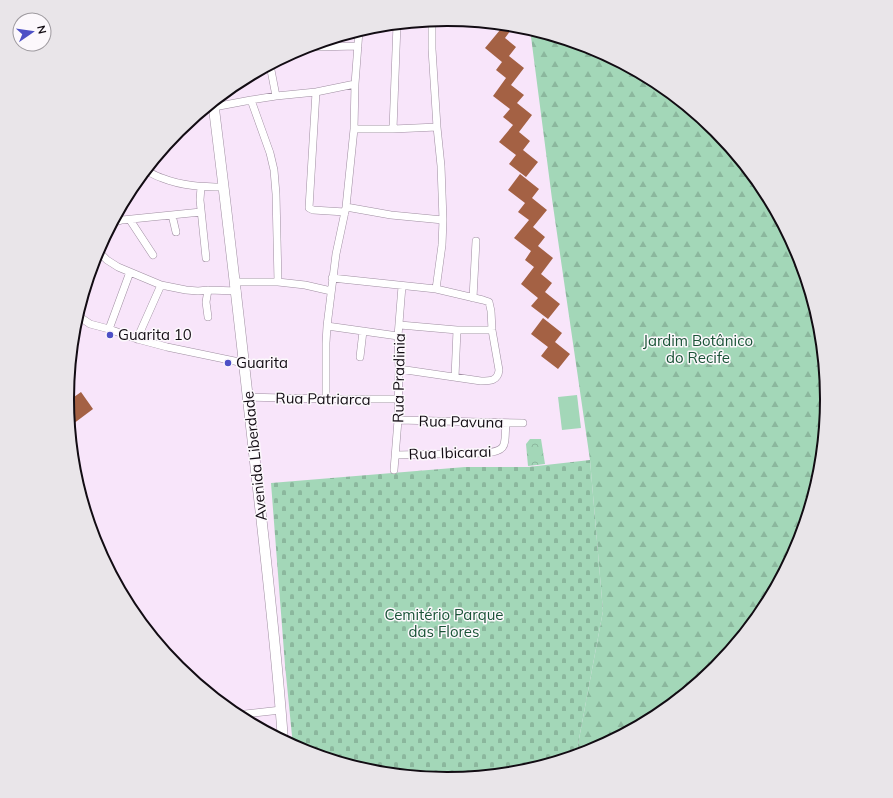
<svg xmlns="http://www.w3.org/2000/svg" width="893" height="798" font-family="Mulish,sans-serif">
	<style>
		.forest { fill: url(#forest-firs) }
		.cemetery { fill: url(#cemetery-stones) }
		.park { fill: url(#park-crowns) }
		.garden { fill: #a3d7b8 }
		.building { fill: #a46144 }
		.lines { fill: none; stroke-linecap: round; stroke-linejoin: round }
		.minor-casing { stroke: #9f8ea1; stroke-width: 8 }
		.secondary-casing { stroke: #9f8ea1; stroke-width: 11 }
		.minor { stroke: #fff; stroke-width: 7 }
		.secondary { stroke: #fff; stroke-width: 10 }
		.poi-dot { fill: #4d50c6; stroke: #fcf8fc; stroke-width: 1.5 }
		.labels { text-anchor: middle; stroke-width: 3; stroke-linejoin: round; paint-order: stroke }
		.poi-label { font-size: 15px; fill: #120c13; stroke: #fcf8fc; text-anchor: start }
		.park-label { font-size: 15px; fill: #1a5337; stroke: #fcf8fc }
		.street-label { font-size: 15px; fill: #120c13; stroke: #fcf8fc }
		.rim { fill: none; stroke: #120c13; stroke-width: 2 }
	</style>
	<defs>
		<pattern id="forest-firs" width="22" height="20" patternUnits="userSpaceOnUse"><rect width="22" height="20" fill="#a3d7b8"/><path d="M5 1l3.5 6h-7zM16 11l3.5 6h-7z" fill="#8bb79d"/></pattern>
		<pattern id="cemetery-stones" width="16" height="16" patternUnits="userSpaceOnUse"><rect width="16" height="16" fill="#a3d7b8"/><path d="M2 7V4a2 2 0 0 1 4 0v3zM10 15v-3a2 2 0 0 1 4 0v3z" fill="#8bb79d"/></pattern>
		<pattern id="park-crowns" width="20" height="18" patternUnits="userSpaceOnUse"><rect width="20" height="18" fill="#a3d7b8"/><path d="M2 6a3 3 0 1 1 6 0M12 15a3 3 0 1 1 6 0" fill="none" stroke="#8bb79d"/></pattern>
	</defs>
	<rect width="100%" height="100%" fill="#f8e5fa"/>
	<path class="forest" d="M530 29 592 48 658 83 715 130 763 188 798 254 819 325 826 399 819 473 797 545 762 610 715 668 657 715 592 750 576 755 603 611 590 460 552 199Z"/>
	<path class="cemetery" d="M590 460 603 611 576 755 520 772 446 779 372 772 301 750 293 746 285 665 271 483 465 467H528Z"/>
	<path class="park" d="M530 439H541L545 464 528 466 526 444Z"/>
	<path class="garden" d="M577 395 581 428 562 430 558 397Z"/>
	<path class="building" d="M493 24 514 26 505 38 516 47 509 56 524 68 511 85 524 95 517 103 532 115 519 132 530 141 523 150 538 162 526 177 509 164 516 155 499 142 513 125 503 117 510 109 493 96 506 78 496 70 502 62 485 48 500 30Z
		M520 174 539 189 532 198 547 210 533 227 545 237 538 246 553 258 541 274 552 283 545 292 560 304 548 319 531 306 538 298 521 284 534 267 525 260 531 251 514 238 529 220 518 212 525 203 508 190Z
		M543 318 562 333 555 342 570 354 558 369 541 356 548 347 531 334Z
		M81 392 93 409 69 427 67 402Z"/>
	<g class="lines">
		<defs>
			<path id="minor" d="M432 20V49L437 127 441 166 443 220 442 245 436 289
				M309 45 315 47 358 46
				M270 65 276 96
				M316 92 309 208 313 210 345 212
				M251 100 270 153 274 170 276 194 278 282
				M214 107 251 100 276 96 316 92 355 84
				M354 129H393L437 127
				M393 129 397 24
				M145 170C151 173 156 176 162 178 182 186 203 187 224 187
				M201 187 200 200 206 258
				M346 207 391 215 443 220
				M172 215 176 232
				M130 220 153 255
				M112 223 122 220 201 212
				M97 250 107 260 118 267 161 285 186 290 198 291 208 290 237 291
				M332 278 436 289 483 300 489 302 491 311 492 330 499 370C498 381 490 381 481 381L399 369
				M236 282H278L305 285 331 291
				M473 298 476 241
				M77 315 90 324 109 329 137 339 167 347 244 363
				M208 317 206 302 208 290
				M400 325 457 330H492
				M327 326 398 336
				M109 329 130 272
				M137 339 161 285
				M360 357 363 331
				M455 377 457 330
				M248 397 326 399H398
				M326 399V343L327 326 336 254 346 207 354 129 355 84 359 31
				M398 420 523 423
				M396 455 485 453C509 451 504 444 506 423
				M394 470 398 420 399 369 398 336 402 286
				M236 715 281 710"/>
			<path id="secondary" d="M213 101C229 227 243 354 257 480 267 567 277 654 283 741"/>
		</defs>
		<use href="#minor" class="minor-casing"/>
		<use href="#secondary" class="secondary-casing"/>
		<use href="#minor" class="minor"/>
		<use href="#secondary" class="secondary"/>
	</g>
	<g class="poi-dot">
		<circle cx="110" cy="335" r="4"/>
		<circle cx="228" cy="363" r="4"/>
	</g>
	<g class="labels">
		<g class="poi-label">
			<text x="118" y="340">Guarita 10</text>
			<text x="236" y="368">Guarita</text>
		</g>
		<g class="park-label">
			<text x="698" y="346">Jardim Botânico<tspan x="698" dy="17">do Recife</tspan></text>
			<text x="444" y="620">Cemitério Parque<tspan x="444" dy="17">das Flores</tspan></text>
		</g>
		<g class="street-label">
			<text transform="translate(399 378) rotate(-89)" y="5">Rua Pradinia</text>
			<text transform="translate(323 399) rotate(1)" y="5">Rua Patriarca</text>
			<text transform="translate(461 422) rotate(1)" y="5">Rua Pavuna</text>
			<text transform="translate(450 453) rotate(-2)" y="5">Rua Ibicarai</text>
			<text transform="translate(255 456) rotate(-96)" y="5">Avenida Liberdade</text>
		</g>
	</g>
	<path d="M0 0H893V798H0ZM74 399a373 373 0 1 1 746 0a373 373 0 1 1-746 0Z" fill="#e9e5e9" fill-rule="evenodd"/>
	<path class="rim" d="M74 399a373 373 0 1 1 746 0a373 373 0 1 1-746 0Z"/>
	<g transform="translate(32 32) rotate(77)"><circle r="19" fill="#fcf8fc" stroke="#9e9a9f"/>
	<path d="M0-3L7 15L0 10L-7 15Z" fill="#4d50c6"/>
	<text y="-6" font-size="11" font-weight="bold" text-anchor="middle" fill="#120c13">N</text>
	</g>
</svg>
